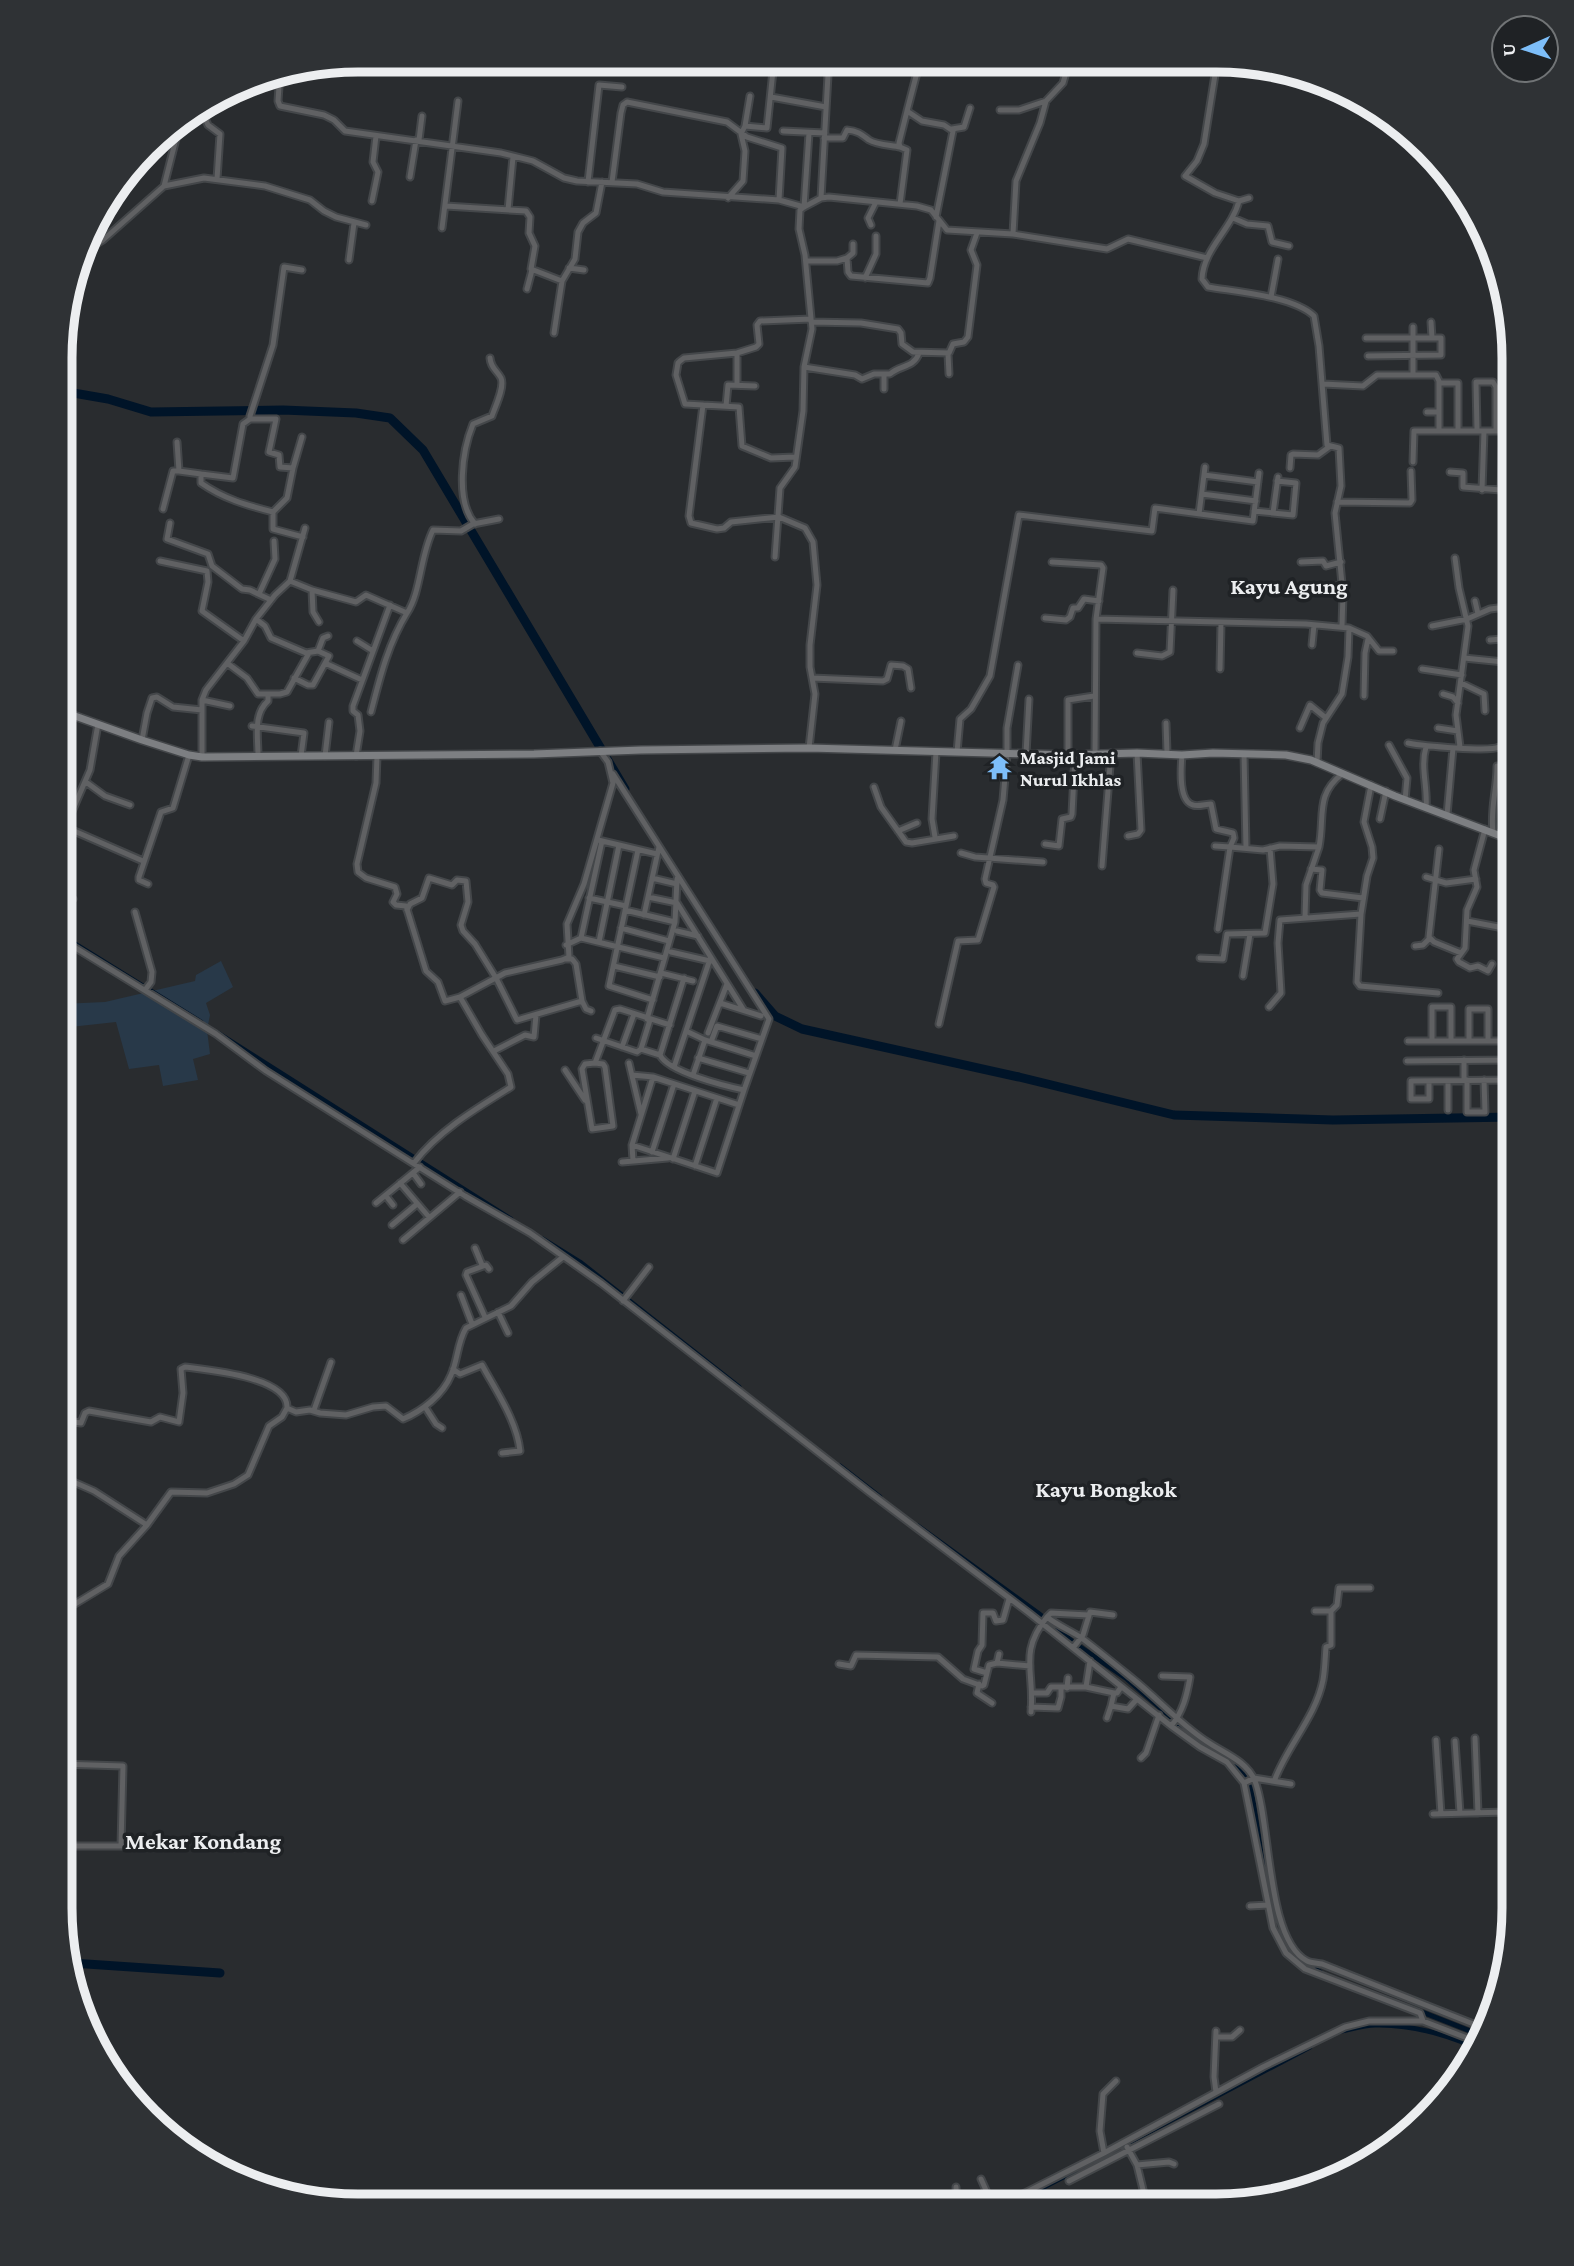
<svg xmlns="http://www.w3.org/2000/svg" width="1574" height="2266" font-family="'Crimson Pro',serif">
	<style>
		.green { fill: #283949 }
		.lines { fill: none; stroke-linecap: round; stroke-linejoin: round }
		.canal { stroke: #001428; stroke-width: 5 }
		.river { stroke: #001428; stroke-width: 9 }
		.street-casing { stroke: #44474a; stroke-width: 9 }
		.secondary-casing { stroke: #44474a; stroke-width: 10 }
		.street { stroke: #606163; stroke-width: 5 }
		.secondary { stroke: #7d7f82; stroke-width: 7 }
		.labels { text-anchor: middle; stroke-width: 7; stroke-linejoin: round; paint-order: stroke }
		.poi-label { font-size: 19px; font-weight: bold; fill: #eceef0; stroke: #1f2225; text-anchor: start }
		.quarter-label { font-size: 23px; font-weight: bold; fill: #eceef0; stroke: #1f2225 }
		.rim { fill: none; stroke: #eceef0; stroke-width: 9 }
	</style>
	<rect width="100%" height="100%" fill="#292c2f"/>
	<path class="green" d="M221 961 233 987 206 1003 210 1015 207 1030 210 1054 193 1059 198 1080 163 1086 159 1065 129 1069 116 1022 61 1028V1004L105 1002 195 981 196 975Z"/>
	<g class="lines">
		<path class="canal" d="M61 935 201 1022
			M218 1033 511 1219
			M543 1239 580 1262 739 1387
			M840 1466 880 1497
			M918 1526 1038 1613 1073 1642 1127 1679 1201 1743 1233 1763 1244 1775 1251 1788 1263 1866
			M1284 1945 1292 1956 1320 1972
			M1417 2010 1483 2036
			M1337 2032C1349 2030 1363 2025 1375 2025 1411 2024 1445 2034 1477 2048
			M1124 2145 1310 2047
			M1007 2206 1075 2171"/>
		<path class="river" d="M62 391 108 399 151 412 283 410 356 413 390 418 423 450 625 789
			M755 993 775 1016 802 1029 1019 1077 1174 1115 1333 1120 1514 1117
			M72 1963 220 1973"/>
		<defs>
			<path id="street" d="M920 61 907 111 922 121 944 125 953 131 936 217
				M1217 62 1204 144 1197 161 1185 176 1215 193 1239 201
				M280 72 278 101 280 106 324 115 334 120 345 131 501 153 533 161 564 178 577 181 637 184 663 192 779 200 804 207
				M771 97 826 107
				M1000 110H1019L1046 101
				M198 112 203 114 208 125 220 134 217 179
				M745 126 767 128 774 61
				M952 129 964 127 970 108
				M783 131 825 133
				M824 138H843L847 130C858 131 861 134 869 140 877 145 891 145 900 147
				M419 140 422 116
				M410 177 416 140
				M588 182 599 85 622 87
				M612 182 621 113 623 105 627 102 727 122 747 137 782 148 779 200
				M164 186 204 178 265 186 310 200 324 211 336 217 366 225
				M728 198 743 181 745 151 741 134 745 126 750 96
				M821 198 828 75 824 61
				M1249 198 1239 201C1232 229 1203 249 1202 279L1208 287C1237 292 1293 296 1314 316L1319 346 1327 445 1339 448 1341 486 1335 513 1343 594 1342 626
				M372 201 378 172 373 162 376 136
				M900 204 907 150 900 147 899 143 907 111
				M446 206 526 211 530 217 529 233 535 246 531 269 562 281
				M804 207 821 198 829 197 917 206 931 210 947 230 1013 234 1107 249 1128 239 1207 258
				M508 210 513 157
				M1233 218 1247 224 1268 226 1272 242 1289 246
				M871 225 868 218 876 202
				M442 228 458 101
				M1013 234 1016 181 1040 123 1046 101 1063 83 1069 62
				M88 243H98L103 240 164 186 180 123
				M847 258 848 272 851 276 928 283 930 278 939 221
				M349 260 354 223
				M806 261H837L847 258 853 253V244
				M569 268 584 270
				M865 278 876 254V236
				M527 289 532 270
				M1271 297 1278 259
				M811 322 861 323 898 329 901 333 902 344 913 352 949 353 953 344 964 342 968 337 977 265 971 250 977 233
				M1431 322 1432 338
				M1413 327V374
				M554 333 562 281 575 259 578 232 583 223 596 213 602 182
				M1366 338H1441V355L1368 356
				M948 354 949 374
				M804 367 855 375 862 379 874 374H890C900 365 914 368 919 353
				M884 375V389
				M1439 383H1458V430
				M1323 384 1363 386 1377 375H1436L1439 381V431H1414L1413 462
				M737 385V353
				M703 405 689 516 691 523 717 529 724 528 731 522 779 517 805 528 813 542 817 585 810 645V667L815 694 809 748
				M726 406 728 385 755 386
				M1427 412H1439
				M1477 430 1476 382H1493L1496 387V431
				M1439 431H1503L1501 490 1463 487V473L1450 472
				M177 442 179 471 201 474V483C224 499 246 505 273 512V529L303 537
				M795 457 771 458 742 446 739 407 685 404 676 375 678 363 680 361 684 358 737 353 756 347 759 344 757 325 760 321 811 319
				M293 468 302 437
				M1290 468 1291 455 1293 454 1318 455 1329 447
				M201 474 233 478 243 424 250 419
				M1204 475 1258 482
				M1482 490 1484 431
				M1202 494 1256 501
				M1337 502 1410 503 1412 500 1411 471
				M163 509 173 471H179
				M1254 511 1293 515 1296 483 1277 481
				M273 512 287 498 293 468 280 467 279 455 269 452 276 419H250V416L273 345 284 267 302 270
				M1273 513 1278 477
				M1199 514 1205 467
				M170 523 167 539 208 554 212 566 242 589 250 590 271 600
				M475 524C455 501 462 451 473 424L492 416C495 407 505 387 501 378 497 370 491 369 490 358
				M775 557 780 488 795 467 803 411 804 367 812 329 805 255 799 229 800 210 804 207 809 133
				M1455 558 1459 588 1468 626 1456 715 1460 747
				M160 561 207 571 208 582 202 611 244 641
				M1052 562 1101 565 1103 568 1096 619 1095 754
				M1301 562 1323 561 1326 566 1341 562
				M290 581 312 590 356 602 366 595 407 613C421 592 420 556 433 530L461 531 473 524 499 519
				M312 590 313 612 319 622
				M1310 591 1342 585
				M259 594 275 559 274 541
				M1475 601 1478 614
				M1045 618 1066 620 1070 617 1073 608H1078L1084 599 1099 601
				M256 619 265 626 271 638 306 653 318 651 329 656 313 685H308L294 678
				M1096 619 1306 624 1349 628 1348 657 1342 694 1323 723 1318 743 1317 763
				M1432 626 1467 619 1490 609 1514 606
				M1349 628 1367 636 1379 651H1393
				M1490 640 1514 638
				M357 641 373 651
				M1312 645 1314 625
				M318 651 323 638 328 636
				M1137 653 1162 656 1170 652 1173 590
				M1464 658 1514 663
				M227 663 247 678 258 694H280L287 692 309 653
				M325 663 362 680
				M1220 669 1221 623
				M1422 669 1462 675
				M812 678 883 681 887 679 891 665 903 666 908 669 911 688
				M1461 683 1484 694 1485 711
				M1443 694 1453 697 1458 703
				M1364 696 1365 653 1368 639
				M202 700 230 706
				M371 712C380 677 388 644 407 613
				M1166 723 1167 753
				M252 726 304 733 301 756
				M1300 728 1310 705 1326 718
				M1438 728 1458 731
				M142 740 147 713 152 698 157 697 173 707 202 710
				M1408 743C1423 746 1490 752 1499 747L1514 754
				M1389 745 1407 778 1405 800
				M1426 747C1420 767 1428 787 1426 808
				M895 750 901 721
				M957 752 960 719 971 709 990 676 1019 515 1152 531 1155 508 1253 521 1259 473
				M1026 754 1029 699
				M1244 754 1246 848
				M1068 755V700L1094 696
				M1182 755C1181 767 1178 801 1193 805 1198 807 1206 804 1211 804L1216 829 1233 833 1234 838 1230 847 1215 846
				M258 756C258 736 253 714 268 701V694
				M325 756 329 722
				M356 756 360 731 358 715 353 711V706L390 605
				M377 756 376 783 357 864 358 872 366 878 395 887 397 894 393 902 396 905 406 906 426 971 438 982 445 1001 460 997
				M202 757V700L206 690 244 641 256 619 275 595 290 581 305 528
				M86 782 105 796 130 805
				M1371 785 1364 822 1372 847 1373 858 1367 876 1361 914 1357 982 1360 986 1438 993
				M874 787 881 807 906 842 912 843 954 836
				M1447 815 1453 748
				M1380 819 1386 791
				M65 827 143 861
				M1485 829 1474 870 1477 887 1467 910 1465 948 1457 959 1459 962 1470 968 1478 966 1488 971 1492 964
				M898 831 917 823
				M1493 833C1490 808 1497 791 1497 766
				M1128 836 1138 834 1141 830 1137 753
				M61 837 90 770 98 724
				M935 837 932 819 936 752
				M598 840 657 854
				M1045 844 1059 846 1062 819 1071 817 1072 814 1075 755
				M1439 849 1429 937 1434 942 1461 953
				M638 850 609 986 653 1000
				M961 853 975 857 1043 862
				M1102 866 1111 753
				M1311 869 1322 870 1320 890 1322 893 1363 898
				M1426 877 1446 883 1476 879
				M652 878 677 884
				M148 884 139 880V877L161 812 173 808 189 755
				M61 895 73 899
				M648 897 677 903 743 1009
				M589 898 626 906
				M407 910 410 904 422 898 429 878 452 885 457 880 466 881 468 902 461 925 463 931 475 944 496 978 517 1020 582 1001 586 1009 591 1011
				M625 910 675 922
				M135 912 152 972 151 982 145 990
				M644 915 659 847
				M1305 917 1306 885 1319 847
				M1467 921 1514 930
				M621 928 669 941
				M1218 929 1230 847 1263 850 1280 846 1319 847C1325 816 1315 795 1342 774
				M677 931 698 936
				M581 938 664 958
				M61 939 216 1034 266 1071 465 1196 530 1233 601 1283 869 1492 1029 1613 1171 1726 1200 1747 1227 1762 1244 1783 1273 1928 1286 1953 1305 1969 1420 2013 1423 2021
				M599 942 619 845
				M566 945 581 938 602 841
				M1415 946 1423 945 1430 938
				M671 952 710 961
				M1200 958 1223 959 1227 934 1265 933 1273 884 1270 848
				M566 959H572L576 964 582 1001
				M614 966 660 977
				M661 973 693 981
				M1243 976 1250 934
				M720 1003 761 1016
				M1269 1007 1281 993 1278 943 1280 920 1361 914
				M647 1019 675 922 677 879
				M939 1024 958 941 978 940 994 887 993 885 986 883 985 879 1003 800 1007 754V728L1018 665
				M686 1031 705 1040 756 1056
				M708 1033 727 984
				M596 1038 637 1052 641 1049 660 1055C668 1072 725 1086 744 1090L769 1019 613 774
				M1408 1041H1506
				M1432 1041V1007H1451V1041
				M1469 1041V1009H1488V1041
				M711 1042 717 1026 762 1039
				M622 1047 634 1014
				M641 1049 650 1020
				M494 1051 525 1035 534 1037 536 1015
				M660 1055 684 978
				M698 1058 749 1073
				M1464 1060V1080
				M1507 1060V1013L1514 1018
				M1407 1061 1514 1060
				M595 1063 603 1064 605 1067 613 1126 592 1129 582 1069 585 1064 595 1063 615 1010 620 1009 670 1025
				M629 1063 641 1114
				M674 1067 710 959
				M565 1070 585 1100
				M632 1075 653 1077 739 1105
				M693 1075 705 1040
				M1467 1080V1112H1485L1484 1080
				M1504 1080V1112L1514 1111
				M1429 1081V1099H1411V1081L1514 1080
				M1448 1081V1110
				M632 1145 717 1173 744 1090
				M652 1152 674 1084
				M673 1159 695 1091
				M633 1161 632 1145 653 1077
				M622 1162 668 1158
				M414 1163C438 1131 477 1108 511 1087L508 1074 482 1035 460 997 505 973 562 960 569 957 567 924 584 884 613 783 608 762 600 751
				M695 1166 717 1098
				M413 1173 421 1184
				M400 1183 429 1217
				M386 1196 393 1205
				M376 1203 420 1167
				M392 1225 417 1204
				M403 1240 460 1192
				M475 1248 482 1265
				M461 1295 472 1324
				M623 1301 649 1267
				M498 1312 508 1333
				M485 1317 466 1275 467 1272 486 1265 489 1269
				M453 1369 460 1374 482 1365C496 1391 517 1421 520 1451L502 1453
				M425 1407 436 1424 442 1428
				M314 1410 331 1362
				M60 1420 81 1423 85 1413 89 1411 151 1422 160 1417 179 1422 183 1393 181 1369 185 1367C208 1370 289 1377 287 1408
				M60 1476 94 1491 147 1525
				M1315 1611H1331
				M60 1613 108 1584 119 1556 147 1525 171 1492 207 1493 234 1484 248 1475 269 1426 282 1417 287 1408 296 1412 310 1410 320 1413 346 1415 373 1407 386 1406 403 1419C422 1411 443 1395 451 1375 458 1360 457 1343 466 1328L511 1306 532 1282 563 1257
				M1047 1617 1051 1613 1088 1615
				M1073 1648 1083 1635 1090 1612 1113 1615
				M999 1654 997 1663 1030 1666
				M1090 1661 1086 1687 1114 1693
				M839 1664 851 1666 856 1655 938 1657 963 1679 982 1686 984 1685 989 1665 997 1663
				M987 1673 974 1669 978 1651 982 1645 983 1613H993L996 1621 1003 1620 1009 1599
				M1162 1676 1190 1677C1187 1695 1183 1712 1171 1726
				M979 1684 977 1693 992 1703
				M1121 1687 1117 1693H1114L1111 1706 1128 1709 1137 1699
				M1067 1688 1068 1678
				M1033 1693H1047L1051 1687H1086
				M1031 1707 1058 1708 1061 1697V1687
				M1031 1712C1035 1672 1018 1653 1047 1617 1058 1626 1072 1631 1083 1639 1100 1652 1117 1666 1133 1679 1158 1699 1180 1724 1206 1741 1223 1753 1246 1760 1255 1781 1271 1823 1266 1940 1307 1961 1311 1963 1317 1963 1322 1964L1486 2029
				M1107 1718 1111 1706
				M1475 1738 1478 1813
				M1436 1740 1441 1814
				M1455 1741 1460 1813
				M1141 1758 1146 1753 1159 1715
				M60 1764 123 1766 121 1846
				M1275 1779C1288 1745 1316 1716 1323 1680 1325 1669 1325 1658 1326 1647L1331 1645V1611L1337 1605 1339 1588H1370
				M1244 1783 1254 1778 1291 1784
				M1505 1785 1508 1846H1514
				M1433 1814 1506 1812
				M60 1846H153
				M1250 1906 1268 1905
				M1216 2031 1214 2077 1216 2092
				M1216 2037H1232L1240 2030
				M1127 2147 1137 2165 1147 2206
				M1104 2153 1100 2131 1103 2094 1116 2081
				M1137 2165 1169 2162 1174 2164
				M981 2179 993 2206
				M1069 2181 1219 2104
				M956 2187 957 2206
				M999 2206 1104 2153 1263 2067 1345 2027 1369 2021H1423L1480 2043
				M1019 2206 1025 2201"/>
			<path id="secondary" d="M61 711 142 740 189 755 202 757 534 754 641 750 809 748 1068 755 1137 753 1182 755 1213 753 1286 755 1311 760 1395 796 1514 841"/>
		</defs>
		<use href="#street" class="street-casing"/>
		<use href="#secondary" class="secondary-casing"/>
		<use href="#street" class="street"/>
		<use href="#secondary" class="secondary"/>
	</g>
	<defs>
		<symbol id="temple-bare" viewBox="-9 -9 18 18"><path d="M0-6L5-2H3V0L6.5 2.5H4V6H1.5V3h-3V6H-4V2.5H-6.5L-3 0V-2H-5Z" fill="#7dbef9" stroke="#1f2225" stroke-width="2.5" paint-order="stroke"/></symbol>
	</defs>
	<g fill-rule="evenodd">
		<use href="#temple-bare" x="982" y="750" width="35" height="35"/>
	</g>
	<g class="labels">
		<g class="poi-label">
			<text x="1020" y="764">Masjid Jami<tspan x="1020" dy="22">Nurul Ikhlas</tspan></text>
		</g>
		<g class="quarter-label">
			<text x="1289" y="594">Kayu Agung</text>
			<text x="1106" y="1497">Kayu Bongkok</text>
			<text x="203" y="1849">Mekar Kondang</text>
		</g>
	</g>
	<path d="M0 0H1574V2266H0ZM358 72H1216A286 286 0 0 1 1502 358V1908A286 286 0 0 1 1216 2194H358A286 286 0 0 1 72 1908V358A286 286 0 0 1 358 72Z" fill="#2f3235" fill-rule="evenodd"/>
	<path class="rim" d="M358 72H1216A286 286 0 0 1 1502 358V1908A286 286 0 0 1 1216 2194H358A286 286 0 0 1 72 1908V358A286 286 0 0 1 358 72Z"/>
	<g transform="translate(1525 49) rotate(267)"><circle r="33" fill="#1f2225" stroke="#717476" stroke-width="2"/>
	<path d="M0-5L12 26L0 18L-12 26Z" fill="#7dbef9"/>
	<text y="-10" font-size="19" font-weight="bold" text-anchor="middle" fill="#eceef0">U</text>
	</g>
</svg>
